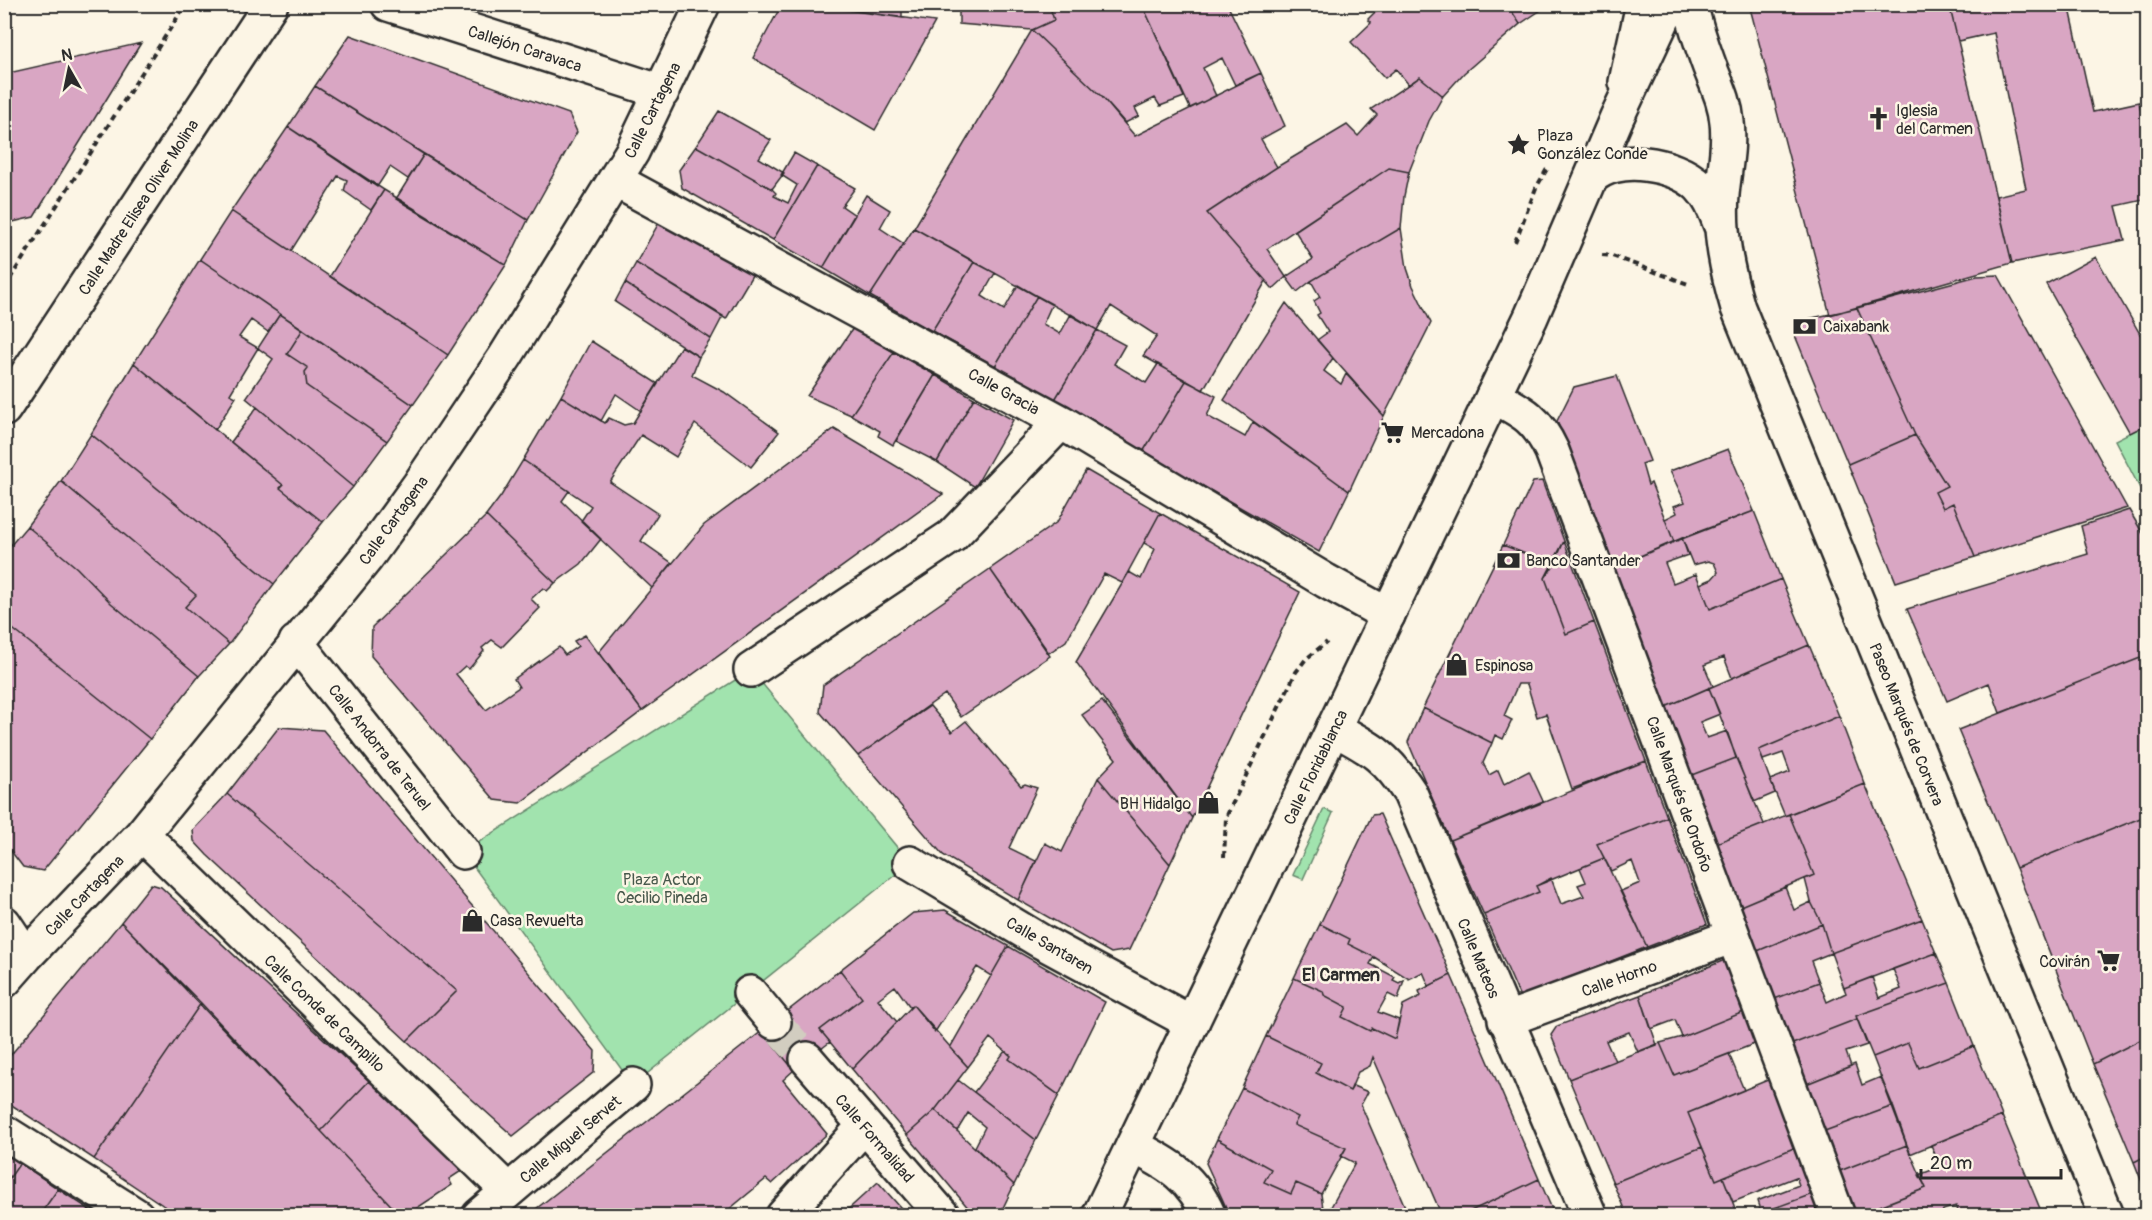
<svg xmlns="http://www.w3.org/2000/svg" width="2152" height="1220" font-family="Pangolin,sans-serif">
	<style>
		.green { fill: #a1e3ae; stroke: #66876c; stroke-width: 1.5 }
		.building { fill: #d9a6c3; stroke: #2b2b2b; stroke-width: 1.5 }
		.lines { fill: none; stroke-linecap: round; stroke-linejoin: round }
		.street-tunnel { stroke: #d2cdc0; stroke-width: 33; stroke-dasharray: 33 16; stroke-linecap: butt }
		.street-casing { stroke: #2b2b2b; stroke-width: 38 }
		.secondary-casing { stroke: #2b2b2b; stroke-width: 38 }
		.path { stroke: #2b2b2b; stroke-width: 4; stroke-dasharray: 6 4.5; stroke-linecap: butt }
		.street { stroke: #fcf5e5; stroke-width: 33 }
		.secondary { stroke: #fcf5e5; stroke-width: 33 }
		.labels { text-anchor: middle; stroke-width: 5; stroke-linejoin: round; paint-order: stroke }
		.street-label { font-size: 16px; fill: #2b2b2b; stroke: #fcf5e5 }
		.poi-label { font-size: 16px; fill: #2b2b2b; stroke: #fcf5e5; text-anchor: start }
		.park-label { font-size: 16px; fill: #48594c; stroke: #fcf5e5 }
		.neighbourhood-label { font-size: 18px; font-weight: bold; fill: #2b2b2b; stroke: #fcf5e5 }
	</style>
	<rect width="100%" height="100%" fill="#fcf5e5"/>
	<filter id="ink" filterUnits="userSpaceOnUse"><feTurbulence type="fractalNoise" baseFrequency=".0167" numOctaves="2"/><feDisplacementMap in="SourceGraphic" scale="12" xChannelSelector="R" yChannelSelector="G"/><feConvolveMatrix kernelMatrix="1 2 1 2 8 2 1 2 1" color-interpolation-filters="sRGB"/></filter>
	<g filter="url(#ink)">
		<path class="green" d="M2147 424V502L2115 440Z
			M751 670 910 863 633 1085 463 852Z
			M1324 809 1333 813 1303 879 1293 875Z"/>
		<path class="building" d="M624 4H648L637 9Z
			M782 4H806L935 22 875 130 753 58Z
			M806 4H902V18Z
			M959 4H1049L1054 20 1032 30 959 24Z
			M1049 4H1142L1184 97 1160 106 1155 98 1135 108 1139 116 1125 123 1102 97 1032 30 1054 20Z
			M1142 4H1227L1261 73 1235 85 1222 58 1203 68 1216 96 1190 108Z
			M1383 4H1507L1520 24 1464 73 1443 96 1420 77 1409 85 1396 69 1385 78 1351 42 1371 23 1368 19Z
			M1507 4H1550L1520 24Z
			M1749 4H1949L2012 263 1830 315Z
			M1949 4H2069L2093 112 2139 102 2148 141V199L2116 206 2125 240 2012 263 1996 196 2026 189 1994 33 1958 41Z
			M1032 30 1102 97 1135 136 1261 73 1285 126 1261 139 1277 167 1207 213 1266 281 1203 390 1143 356 1157 336 1111 306 1097 330 914 228Z
			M350 35 569 114 577 132 528 220 315 86Z
			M141 43 34 217 4 224V74Z
			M1420 77 1443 96 1429 121 1409 172 1389 168 1267 249 1286 277 1273 289 1207 213 1277 167 1347 125 1358 136 1377 115 1371 109Z
			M315 86 424 154 408 179 390 167 377 187 288 127Z
			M719 111 771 140 759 158 784 173 772 189 696 146Z
			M288 127 384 190 371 210 344 191 347 180 338 176 291 251 231 211Z
			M696 146 772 189 776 193 774 196 788 203 797 185 781 175 794 153 817 166 773 240 682 188 679 170Z
			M424 154 528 220 506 265 396 199Z
			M817 166 855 188 842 206 855 215 823 268 773 240Z
			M1389 168 1409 172 1404 196 1401 228 1311 281 1297 292 1286 277 1313 259 1295 231Z
			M384 190 506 265 448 355 330 276Z
			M866 195 890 210 880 228 904 244 870 296 823 268Z
			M231 211 448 355 413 405 200 259Z
			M664 214 754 272 726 319 636 263Z
			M914 228 974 262 932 331 870 296Z
			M1401 228 1407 268 1413 286 1431 323 1384 416 1317 340 1328 332 1317 315 1320 313 1314 301 1320 297 1311 281Z
			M2096 257 2148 348V424L2130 433 2046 284Z
			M200 259 280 314 268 332 251 320 239 337 258 348 230 394 236 397 215 430 134 363Z
			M974 262 995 273 982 296 1004 310 1018 285 1037 296 995 366 932 331Z
			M636 263 723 316 711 339 625 283Z
			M1998 275 2127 508 1975 557 1953 503 1943 508 1935 492 1947 486 1915 435 1857 308 1977 276Z
			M625 283 711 339 699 357 615 302Z
			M1037 296 1052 304 1043 324 1060 334 1071 314 1097 330 1054 401 995 366Z
			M1286 303 1333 358 1324 371 1341 384 1346 374 1384 416 1349 491 1224 400Z
			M1857 308 1915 435 1848 464 1794 333V326L1799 321Z
			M280 314 303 329 287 354 308 368 305 372 307 386 387 441 353 487 246 398 273 359 258 348Z
			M853 328 894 352 851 415 807 396Z
			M303 329 413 405 387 441 307 386 305 372 308 368 287 354Z
			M1097 330 1125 345 1114 364 1146 383 1158 364 1186 381 1143 452 1054 401Z
			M591 341 658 384 641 411 616 394 601 421 561 396Z
			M681 346 699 357 692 375 724 392 779 432 751 467 695 424 676 457 641 435 610 482 658 514 641 541 672 563 652 588 581 521 591 506 523 460 561 396 605 423 609 418 624 425 633 423Z
			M894 352 935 375 893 445 878 436 880 431 851 415Z
			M134 363 283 485 280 488 323 522 274 584 91 434Z
			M935 375 974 398 937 462 896 441Z
			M1617 376 1650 461 1642 464 1648 485 1651 483 1674 542 1612 568 1557 421 1574 387Z
			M1186 381 1216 396 1207 416 1245 437 1253 422 1349 491 1319 552 1143 452Z
			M974 398 1013 420 975 487 937 462Z
			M257 407 353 487 323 522 280 488 283 485 231 442Z
			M834 429 943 494 642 711 599 652 704 525Z
			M91 434 274 584 229 644 185 607 196 595 61 481Z
			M1915 435 1947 486 1935 492 1943 508 1953 503 1975 557 1896 582 1848 464Z
			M1728 449 1754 511 1674 542 1665 519 1677 513 1674 506 1685 502 1670 471Z
			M523 460 569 491 562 501 601 539 581 564 555 583 486 516 501 496Z
			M1086 470 1160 513 1122 583 1104 574 1066 641 1049 653 990 569 1057 522Z
			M61 481 196 595 185 607 229 644 199 676 111 603 77 568 27 526Z
			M1542 481 1564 541 1554 565 1503 545 1533 482Z
			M2129 510 2148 542V655L2000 713 1989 683 1947 701 1907 609 2088 554 2081 526Z
			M1754 511 1781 579 1710 609 1700 584 1712 579 1718 572 1714 563 1708 561 1693 565 1682 538Z
			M1160 513 1300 592 1192 818 1076 662 1129 572 1141 579 1155 549 1144 543Z
			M486 516 555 583 547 591 543 588 531 599 540 608 502 647 492 640 482 648 484 651 469 669 465 666 456 674 486 710 519 687 514 679 559 647 565 655 578 646 574 641 585 635 642 711 520 803 495 800 371 656 372 627Z
			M27 526 77 568 111 603 199 676 150 739 4 622V553Z
			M1682 538 1688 555 1665 563 1673 583 1696 574 1710 609 1781 579 1809 645 1732 678 1724 657 1704 665 1713 686 1663 708 1612 568Z
			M1564 541 1594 622 1566 634 1545 578Z
			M1503 545 1554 565 1545 578 1566 634 1594 622 1646 761 1572 789 1546 714 1537 717 1527 684H1518L1504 716 1512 720 1503 739 1495 735 1492 743 1423 708Z
			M990 569 1050 656 961 717 945 694 858 756 820 712 823 685Z
			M4 622 150 739 43 871 23 867 4 842Z
			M1809 645 1839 716 1759 750 1775 793 1754 802 1709 688Z
			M2148 655V815L2016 868 1958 730Z
			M1709 688 1720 714 1700 722 1707 738 1727 731 1736 758 1689 776 1663 708Z
			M1102 701 1192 818 1170 864 1098 778 1116 759 1082 715Z
			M930 706 952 732 966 721 1021 786 1025 784 1037 788 1009 848 1036 861 1018 900 943 855 858 756Z
			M1423 708 1492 743 1483 763 1489 775 1498 770 1504 784 1529 771 1543 801 1450 840 1408 742Z
			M1839 716 1865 784 1785 816 1770 780 1790 772 1783 753 1763 760 1759 750Z
			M279 727 323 730 595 1051 594 1072 513 1136 407 1041 457 991 227 794Z
			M1736 758 1764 824 1714 844 1689 776Z
			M1646 761 1667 817 1597 844 1604 858 1536 886 1539 892 1484 915 1450 840Z
			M1098 778 1170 864 1129 950 1111 953 1018 900 1045 843 1062 852Z
			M1865 784 1922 919 1831 953 1822 924 1811 902 1805 879 1814 875 1789 814Z
			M227 794 457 991 407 1041 207 855 194 841 193 830Z
			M1380 814 1451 975 1429 986 1423 972 1409 979 1374 957 1348 944 1350 939 1320 924 1372 815Z
			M1789 814 1814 875 1738 907 1714 844Z
			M2148 815V1036L2093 1064 2016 868Z
			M1667 817 1707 924 1647 947 1621 891 1640 883 1632 861 1611 871 1597 844Z
			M1604 858 1647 947 1520 997 1484 915 1539 892 1536 886 1551 878 1561 904 1584 896 1578 885 1586 882 1580 868Z
			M151 884 161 887 369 1081 321 1131 121 922Z
			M1785 887 1794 910 1811 902 1822 924 1755 952 1738 907Z
			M945 910 1008 946 991 976 977 967 935 1032 913 1005 910 1007 895 986 878 999 897 1022 852 1069 820 1030 862 998 840 970 913 913Z
			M1922 919 1936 953 1844 988 1831 953Z
			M121 922 201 1003 94 1159 4 1100V1063Z
			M1320 924 1350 939 1348 944 1374 957 1370 964 1395 977 1393 980 1399 983 1404 980 1398 999 1388 994 1378 1012 1399 1020 1395 1039 1372 1028 1370 1031 1342 1017 1347 1007 1324 995 1323 991 1294 978Z
			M1822 924 1831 953 1811 961 1819 982 1772 1000 1755 952Z
			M1008 946 1105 1002 1059 1095 1009 1059 1011 1056 990 1038 968 1067 950 1048Z
			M1936 953 1949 983 1856 1016 1857 1019 1790 1045 1772 1000 1819 982 1827 1002 1846 993 1844 988 1872 977 1879 998 1901 989 1893 969Z
			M1732 957 1751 1009 1682 1037 1675 1020 1651 1029 1640 995Z
			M840 970 862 998 820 1030 830 1042 794 1070 762 1031Z
			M1451 975 1539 1179 1460 1216H1442L1373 1057 1370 1066 1358 1072 1350 1091 1316 1073 1321 1063 1266 1036 1294 978 1323 991 1324 995 1347 1007 1342 1017 1370 1031 1372 1028 1395 1039 1403 1005 1421 996 1419 991Z
			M1949 983 1974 1046 1919 1068 1908 1043 1873 1057 1856 1016Z
			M1640 995 1657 1045 1638 1052 1629 1032 1606 1041 1615 1061 1569 1079 1551 1035 1557 1026Z
			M201 1003 321 1131 401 1216H179L94 1159Z
			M913 1005 968 1067 935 1110 907 1135 852 1069Z
			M1751 1009 1762 1041 1674 1075 1660 1043 1682 1037Z
			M1857 1019 1867 1045 1846 1052 1851 1066 1804 1085 1790 1045Z
			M762 1031 794 1070 783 1080 827 1134 772 1184 766 1179 721 1216H527Z
			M1266 1036 1321 1063 1316 1073 1350 1091 1353 1086 1368 1092 1361 1105 1409 1216H1326L1355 1163 1341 1156 1346 1148 1294 1125 1298 1117 1242 1088Z
			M2148 1036V1155L2134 1162 2093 1064Z
			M1660 1043 1674 1075 1729 1054 1744 1090 1688 1113 1702 1147 1613 1183 1569 1079Z
			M1908 1043 1919 1068 1974 1046 2002 1116 1910 1154 1873 1057Z
			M1005 1051 1011 1056 1009 1059 1059 1095 1036 1140 974 1092Z
			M1855 1064 1862 1085 1881 1077 1893 1106 1822 1132 1804 1085Z
			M1775 1077 1801 1145 1716 1180 1688 1113Z
			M958 1080 1036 1140 1014 1185 975 1147 985 1127 968 1113 957 1131 935 1110Z
			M369 1081 466 1168 449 1179 452 1185 405 1216H401L321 1131Z
			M1242 1088 1298 1117 1294 1125 1346 1148 1321 1194 1296 1183 1291 1194 1264 1182 1271 1169 1217 1139Z
			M1893 1106 1907 1145 1837 1172 1822 1132Z
			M935 1110 1014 1185 999 1216H975L907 1135Z
			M2002 1116 2043 1216H1960L1956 1206 1943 1210 1941 1216H1855L1926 1188 1919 1175 1932 1170 1937 1159 1931 1145Z
			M1217 1139 1271 1169 1264 1182 1291 1194 1296 1183 1321 1194 1324 1216H1230L1206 1163Z
			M1801 1145 1818 1192 1761 1213 1757 1201 1799 1185 1796 1177 1733 1202 1723 1177Z
			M1907 1145 1926 1188 1854 1216 1837 1172Z
			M1702 1147 1716 1180 1723 1177 1738 1216H1627L1613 1183Z
			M4 1153 20 1163 4 1186Z
			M2148 1155V1197L2134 1162Z
			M20 1163 58 1189 39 1216H4V1186Z
			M1539 1179 1555 1216H1460Z
			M878 1182 908 1216H841Z
			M58 1189 89 1209 85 1216H39Z
			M1818 1192 1827 1216H1756L1761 1213Z
			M89 1209 99 1216H85Z"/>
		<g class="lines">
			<path class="street-tunnel" d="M774 1022 807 1059"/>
			<defs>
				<path id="street" d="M388 4 662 92
					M1626 82 1643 4
					M615 180 1061 422 1326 581 1388 615
					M1493 396C1524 412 1537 419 1552 451L1838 1216
					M4 409 271 4
					M296 642 463 852
					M751 670 952 536 1061 422
					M1333 728C1372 749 1386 756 1410 793L1590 1216
					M142 834 508 1191
					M910 863 1042 942 1192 1023
					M4 923 26 956
					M4 981 26 956 142 834 367 557 419 485 505 357 632 152 703 4
					M750 993 774 1022
					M1505 1020 1733 936
					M807 1059 943 1216
					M4 1132 137 1216
					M1133 1146C1169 1164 1192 1177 1209 1216
					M479 1216 633 1085
					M783 1216 864 1126"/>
				<path id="secondary" d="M1690 4C1695 24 1701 43 1708 62 1715 82 1725 99 1727 122 1730 147 1724 171 1722 195 1719 234 1727 271 1738 308L2107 1216
					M1591 178C1615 153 1675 163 1699 186 1710 197 1716 212 1721 226
					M1099 1216 1531 317 1617 117 1670 4"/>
			</defs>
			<use href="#street" class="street-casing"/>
			<use href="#secondary" class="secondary-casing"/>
			<path class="path" d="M1515 242 1536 188 1547 169
				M1602 255 1612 256 1688 284
				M4 288 186 4
				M1224 857 1226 818 1228 813 1296 672 1306 659 1327 642"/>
			<use href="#street" class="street"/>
			<use href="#secondary" class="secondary"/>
		</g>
	</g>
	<defs>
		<symbol id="church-bare" viewBox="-9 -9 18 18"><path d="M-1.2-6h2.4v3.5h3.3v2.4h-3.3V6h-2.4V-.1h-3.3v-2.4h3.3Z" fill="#2b2b2b" stroke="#fcf5e5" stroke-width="2.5" paint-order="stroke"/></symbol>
		<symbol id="sight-bare" viewBox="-9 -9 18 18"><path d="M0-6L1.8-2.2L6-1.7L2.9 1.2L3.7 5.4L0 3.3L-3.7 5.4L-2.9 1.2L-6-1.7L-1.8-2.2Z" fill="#2b2b2b" stroke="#fcf5e5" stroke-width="2.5" paint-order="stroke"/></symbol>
		<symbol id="bank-bare" viewBox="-9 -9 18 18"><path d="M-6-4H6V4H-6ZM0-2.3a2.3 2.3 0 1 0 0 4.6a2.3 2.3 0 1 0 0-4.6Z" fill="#2b2b2b" stroke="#fcf5e5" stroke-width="2.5" paint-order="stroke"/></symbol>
		<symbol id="supermarket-bare" viewBox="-9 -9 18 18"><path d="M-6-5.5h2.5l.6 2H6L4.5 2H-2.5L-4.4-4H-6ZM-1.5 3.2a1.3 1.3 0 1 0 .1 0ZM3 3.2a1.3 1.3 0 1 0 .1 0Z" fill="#2b2b2b" stroke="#fcf5e5" stroke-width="2.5" paint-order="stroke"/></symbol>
		<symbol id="shop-bare" viewBox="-9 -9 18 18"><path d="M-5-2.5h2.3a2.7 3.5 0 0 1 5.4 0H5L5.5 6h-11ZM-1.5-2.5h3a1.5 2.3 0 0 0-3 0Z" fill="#2b2b2b" stroke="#fcf5e5" stroke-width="2.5" paint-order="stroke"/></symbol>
	</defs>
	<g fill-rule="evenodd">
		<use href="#church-bare" x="1862" y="102" width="33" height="33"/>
		<use href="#sight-bare" x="1502" y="128" width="33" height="33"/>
		<use href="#bank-bare" x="1788" y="310" width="33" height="33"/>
		<use href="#supermarket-bare" x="1376" y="416" width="33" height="33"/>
		<use href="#bank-bare" x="1492" y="544" width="33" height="33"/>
		<use href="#shop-bare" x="1440" y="648" width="33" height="33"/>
		<use href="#shop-bare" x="1192" y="786" width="33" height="33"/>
		<use href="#shop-bare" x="456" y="904" width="33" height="33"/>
		<use href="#supermarket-bare" x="2092" y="944" width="33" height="33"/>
	</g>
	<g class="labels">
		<g class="street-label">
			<text transform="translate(525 48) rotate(18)" y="6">Callejón Caravaca</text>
			<text transform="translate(652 110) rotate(-63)" y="6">Calle Cartagena</text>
			<text transform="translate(138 207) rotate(-57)" y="6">Calle Madre Elisea Oliver Molina</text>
			<text transform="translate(1004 391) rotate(29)" y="6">Calle Gracia</text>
			<text transform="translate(393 520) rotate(-54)" y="6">Calle Cartagena</text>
			<text transform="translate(1907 724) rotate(68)" y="6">Paseo Marqués de Corvera</text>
			<text transform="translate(380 747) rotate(52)" y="6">Calle Andorra de Teruel</text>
			<text transform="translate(1315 767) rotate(-64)" y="6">Calle Floridablanca</text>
			<text transform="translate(1680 794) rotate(70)" y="6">Calle Marqués de Ordoño</text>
			<text transform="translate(84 895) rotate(-46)" y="6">Calle Cartagena</text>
			<text transform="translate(1050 945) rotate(30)" y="6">Calle Santaren</text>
			<text transform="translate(1479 958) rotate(67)" y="6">Calle Mateos</text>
			<text transform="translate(1619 978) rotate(-20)" y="6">Calle Horno</text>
			<text transform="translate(325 1013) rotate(44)" y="6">Calle Conde de Campillo</text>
			<text transform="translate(875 1138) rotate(49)" y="6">Calle Formalidad</text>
			<text transform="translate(570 1139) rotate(-40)" y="6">Calle Miguel Servet</text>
		</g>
		<g class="poi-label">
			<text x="1896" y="116">Iglesia<tspan x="1896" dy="18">del Carmen</tspan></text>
			<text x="1537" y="141">Plaza<tspan x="1537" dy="18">González Conde</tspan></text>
			<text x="1823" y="332">Caixabank</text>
			<text x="1411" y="438">Mercadona</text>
			<text x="1526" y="566">Banco Santander</text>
			<text x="1475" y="671">Espinosa</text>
			<text x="1191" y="809" text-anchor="end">BH Hidalgo</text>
			<text x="490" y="926">Casa Revuelta</text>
			<text x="2090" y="967" text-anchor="end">Covirán</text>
		</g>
		<g class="park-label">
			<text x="662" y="885">Plaza Actor<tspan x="662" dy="18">Cecilio Pineda</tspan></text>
		</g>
		<g class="neighbourhood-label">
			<text x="1341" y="981">El Carmen</text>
		</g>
	</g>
	<rect width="2152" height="1220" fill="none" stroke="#fcf5e5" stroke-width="24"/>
	<rect x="12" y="12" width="2128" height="1196" fill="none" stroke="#2b2b2b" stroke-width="2" filter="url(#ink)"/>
	<g transform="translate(69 69) rotate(351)" stroke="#fcf5e5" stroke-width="4.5" paint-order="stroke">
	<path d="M0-4.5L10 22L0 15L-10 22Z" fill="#2b2b2b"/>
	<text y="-9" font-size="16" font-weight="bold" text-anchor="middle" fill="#2b2b2b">N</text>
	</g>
	<path d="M1921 1169v9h140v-9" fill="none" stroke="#2b2b2b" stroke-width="3"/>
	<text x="1930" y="1169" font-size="18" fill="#2b2b2b" stroke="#fcf5e5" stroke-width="4.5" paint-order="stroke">20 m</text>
</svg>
